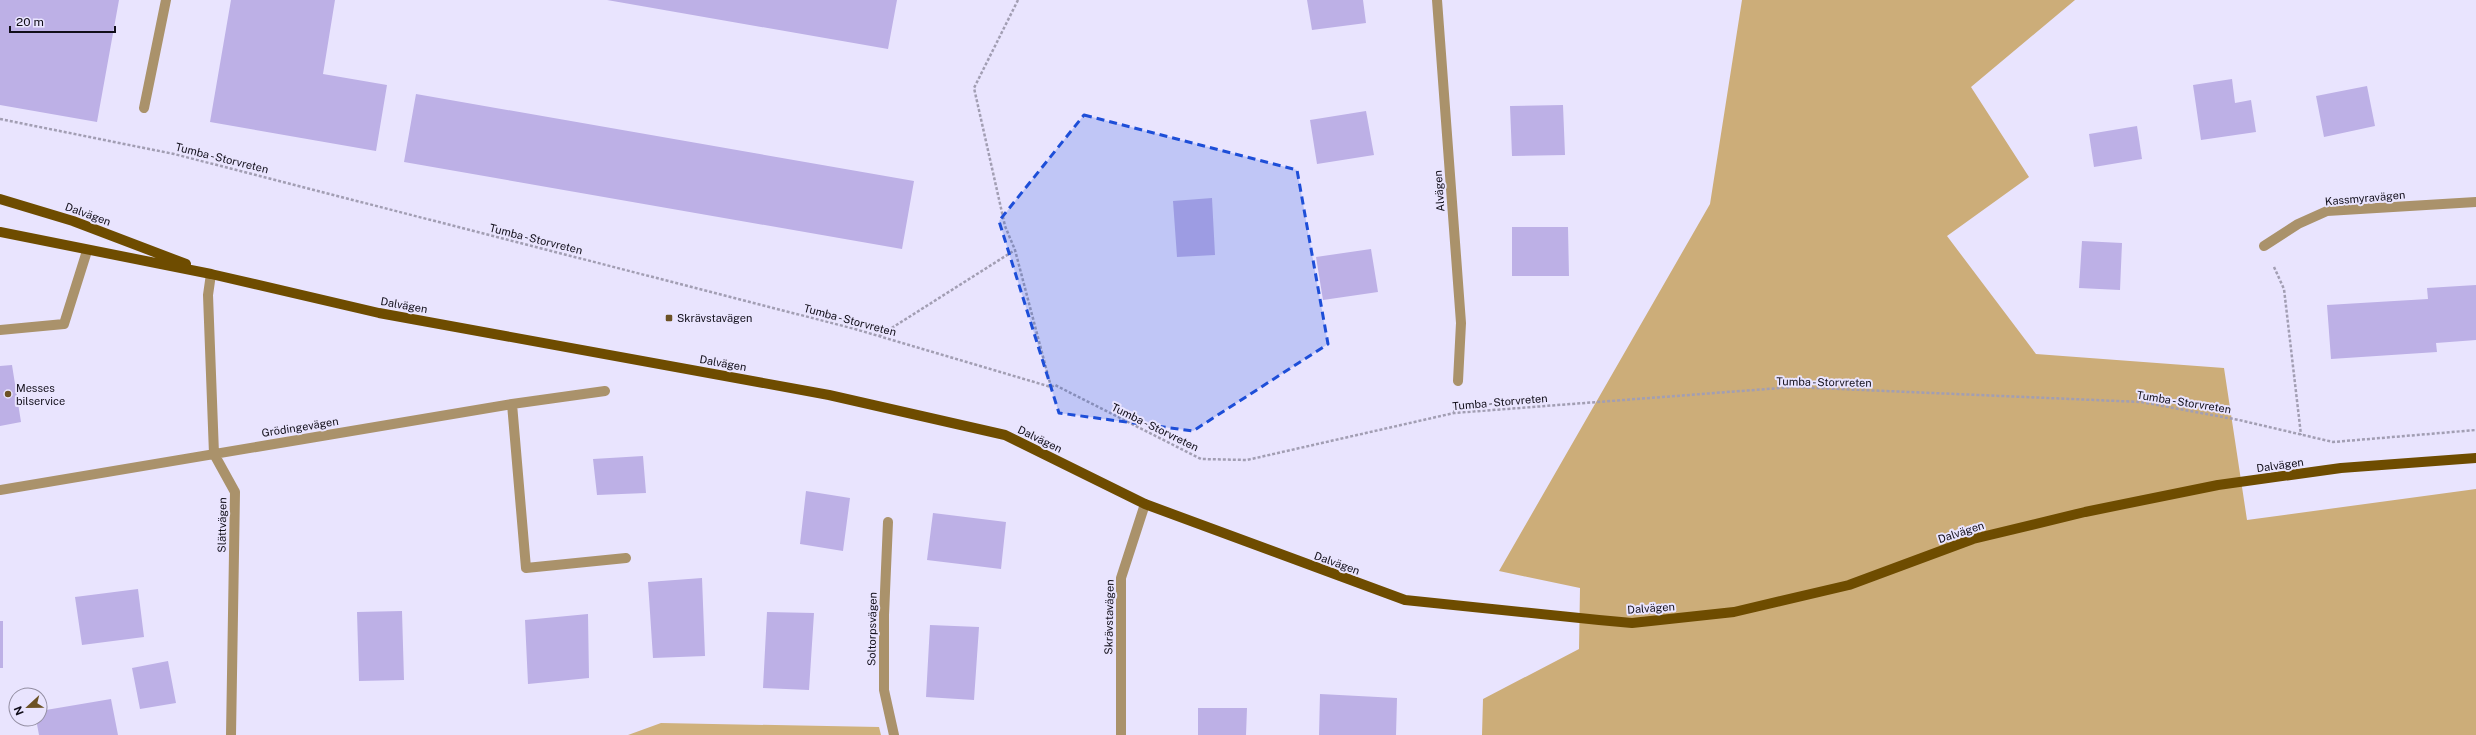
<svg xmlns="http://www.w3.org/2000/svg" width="2476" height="735" font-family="'Public Sans',sans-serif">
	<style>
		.green { fill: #cfb17d }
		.forest { fill: #ccad79 }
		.building { fill: #bdb0e6 }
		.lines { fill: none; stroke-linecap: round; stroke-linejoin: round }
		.path { stroke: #a29eb3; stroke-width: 2.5; stroke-dasharray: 3 2; stroke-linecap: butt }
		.minor { stroke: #aa926b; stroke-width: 10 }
		.major { stroke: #6e4c00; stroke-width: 10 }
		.marked { fill: #1d4ed8; fill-opacity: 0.2; stroke: #1d4ed8; stroke-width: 3; stroke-dasharray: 8 5; stroke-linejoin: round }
		.poi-dot { fill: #6c5224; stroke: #e9e4fe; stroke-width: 1.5 }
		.labels { text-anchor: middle; stroke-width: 4; stroke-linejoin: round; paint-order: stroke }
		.street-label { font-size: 11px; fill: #110e19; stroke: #e9e4fe }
		.poi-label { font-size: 11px; fill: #110e19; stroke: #e9e4fe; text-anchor: start }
	</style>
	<rect width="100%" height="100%" fill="#e9e4fe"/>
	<path class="green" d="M661 723 879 727 881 735H628Z"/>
	<path class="forest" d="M1742 0H2075L1971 87 2029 177 1947 236 2036 354 2224 368 2247 520 2476 489V735H1482L1483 699 1579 649 1580 588 1499 571 1710 204Z"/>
	<path class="building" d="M0 0H119L97 122 0 105Z
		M231 0H335L323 74 387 85 376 151 210 122Z
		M607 0H897L888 49Z
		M1307 0H1363L1366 23 1312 30Z
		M2232 79 2235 103 2251 100 2256 132 2201 140 2193 85Z
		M2367 86 2375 126 2324 137 2316 96Z
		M416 94 914 181 902 249 404 162Z
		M1563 105 1565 155 1512 156 1510 106Z
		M1366 111 1374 155 1317 164 1310 120Z
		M2137 126 2142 159 2094 167 2089 134Z
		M1212 198 1215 255 1177 257 1173 201Z
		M1512 227H1568L1569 276H1512Z
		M2082 241 2122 243 2120 290 2079 288Z
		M1371 249 1378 292 1323 300 1316 257Z
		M2476 285V340L2436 343 2437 352 2331 359 2327 305 2428 299 2427 288Z
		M12 365 21 422 0 426V366Z
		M643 456 646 493 597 495 593 459Z
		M806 491 850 498 843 551 800 544Z
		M933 513 1006 522 1001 569 927 560Z
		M702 578 705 656 653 658 648 582Z
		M138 589 144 637 82 645 75 597Z
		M402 611 404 680 359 681 357 612Z
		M767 612 814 613 809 690 763 688Z
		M588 614 589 678 528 684 525 620Z
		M0 621H3V668H0Z
		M930 625 979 627 974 700 926 697Z
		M168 661 176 703 140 709 132 668Z
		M1320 694 1397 698 1396 735H1319Z
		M111 699 118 735H39L36 719H40V711Z
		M1198 708H1247L1246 735H1198Z"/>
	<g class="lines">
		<path class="path" d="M1018 0 974 88 1005 226 1015 250 1051 387
			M0 119 174 154 855 329 1051 387 1055 385 1201 459 1247 460 1454 413 1793 387 2141 402 2239 420 2333 442 2476 430
			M2274 267 2284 289 2301 435
			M879 336 1015 250
			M1454 413 1455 404"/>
		<path class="minor" d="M1437 0 1461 323 1458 381
			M144 108 166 0
			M2264 246 2298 224 2327 211 2476 202
			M211 274 208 295 214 454 235 492 231 735
			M0 330 64 324 87 251
			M512 404 526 568 626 558
			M0 490 512 404 605 391
			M888 522 884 615V690L894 735
			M1121 735V578L1145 504"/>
		<path class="major" d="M0 199 73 221 186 264
			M0 232 211 274 379 313 829 395 1005 435 1145 504 1405 600 1599 620 1632 623 1734 612 1849 585 1973 539 2085 512 2218 485 2341 468 2476 458"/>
	</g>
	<path class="marked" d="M1084 115 1297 170 1328 344 1193 431 1059 413 999 221Z"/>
	<g class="poi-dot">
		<rect x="665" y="314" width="8" height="8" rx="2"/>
		<circle cx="8" cy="394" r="4"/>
	</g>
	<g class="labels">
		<g class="street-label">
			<text transform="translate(222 158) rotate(14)" y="4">Tumba - Storvreten</text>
			<text transform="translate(1439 191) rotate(-94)" y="4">Alvägen</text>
			<text transform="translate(2365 198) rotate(-5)" y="4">Kassmyravägen</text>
			<text transform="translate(88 214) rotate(20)" y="4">Dalvägen</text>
			<text transform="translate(536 239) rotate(14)" y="4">Tumba - Storvreten</text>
			<text transform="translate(404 305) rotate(10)" y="4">Dalvägen</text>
			<text transform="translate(850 320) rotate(15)" y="4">Tumba - Storvreten</text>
			<text transform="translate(723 363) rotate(10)" y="4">Dalvägen</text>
			<text transform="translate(1824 382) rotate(1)" y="4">Tumba - Storvreten</text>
			<text transform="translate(1500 402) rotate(-5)" y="4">Tumba - Storvreten</text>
			<text transform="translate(2184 402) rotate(9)" y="4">Tumba - Storvreten</text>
			<text transform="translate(300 427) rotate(-9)" y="4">Grödingevägen</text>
			<text transform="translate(1155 427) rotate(26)" y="4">Tumba - Storvreten</text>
			<text transform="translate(1040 439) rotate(26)" y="4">Dalvägen</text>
			<text transform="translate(2280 465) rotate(-8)" y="4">Dalvägen</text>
			<text transform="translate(222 525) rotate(-89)" y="4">Slättvägen</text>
			<text transform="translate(1961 532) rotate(-18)" y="4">Dalvägen</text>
			<text transform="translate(1337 563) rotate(20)" y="4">Dalvägen</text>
			<text transform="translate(1651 608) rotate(-4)" y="4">Dalvägen</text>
			<text transform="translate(1109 617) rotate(-89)" y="4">Skrävstavägen</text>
			<text transform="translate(872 629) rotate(-89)" y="4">Soltorpsvägen</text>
		</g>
		<g class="poi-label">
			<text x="677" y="322">Skrävstavägen</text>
			<text x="16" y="392">Messes<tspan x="16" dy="13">bilservice</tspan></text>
		</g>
	</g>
	<g transform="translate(28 707) rotate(248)"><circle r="19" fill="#e9e4fe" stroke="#938ea2"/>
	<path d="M0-3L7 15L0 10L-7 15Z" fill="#6c5224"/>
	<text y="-6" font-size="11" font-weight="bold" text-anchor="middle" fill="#110e19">N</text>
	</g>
	<path d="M10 26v6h105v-6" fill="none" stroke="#110e19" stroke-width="2"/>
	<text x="16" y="26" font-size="12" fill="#110e19" stroke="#e9e4fe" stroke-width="3" paint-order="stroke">20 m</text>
</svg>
